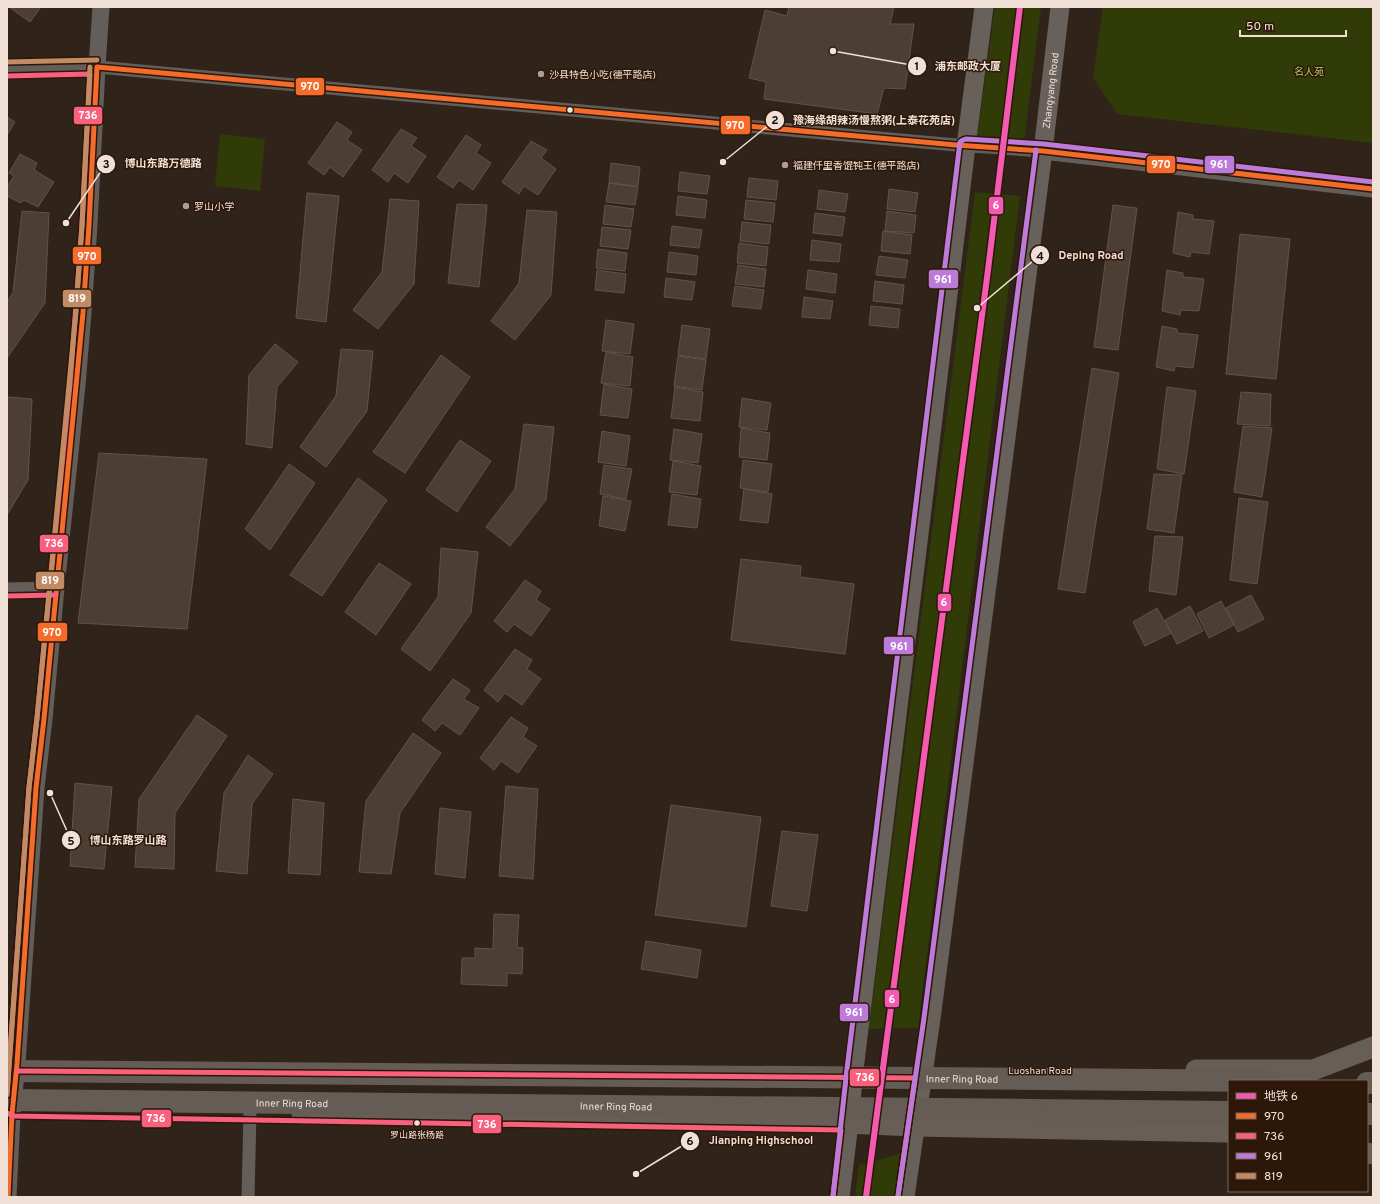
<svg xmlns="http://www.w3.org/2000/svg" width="1380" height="1204" font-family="Overpass,'Noto Sans SC',sans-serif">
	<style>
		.green { fill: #313b08 }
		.building { fill: #4d3e33; stroke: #5f534c }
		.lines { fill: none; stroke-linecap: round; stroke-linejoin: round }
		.minor { stroke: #645e5a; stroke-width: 13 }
		.tertiary { stroke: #645e5a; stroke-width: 17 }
		.secondary { stroke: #67605b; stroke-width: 19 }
		.primary { stroke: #675e57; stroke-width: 21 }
		.trunk { stroke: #665c56; stroke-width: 22 }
		.trunk-bridge { stroke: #665c56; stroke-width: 22 }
		.bus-1-casing { stroke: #2d1708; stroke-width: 8 }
		.bus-2-casing { stroke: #2d1708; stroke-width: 8 }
		.bus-3-casing { stroke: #2d1708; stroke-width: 8 }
		.bus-4-casing { stroke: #2d1708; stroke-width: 8 }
		.bus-1 { stroke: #f36c2b; stroke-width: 5 }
		.bus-2 { stroke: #f8607d; stroke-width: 5 }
		.bus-3 { stroke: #bd7bd9; stroke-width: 5 }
		.bus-4 { stroke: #c18c65; stroke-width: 5 }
		.metro-1-casing { stroke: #2d1708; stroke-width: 9 }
		.metro-1 { stroke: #f45ab0; stroke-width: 6 }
		.poi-dot { fill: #ad9e94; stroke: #2d1708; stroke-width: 1.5 }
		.bus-dot { fill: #f0e0d6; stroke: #2d1708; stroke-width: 1.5 }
		.labels { text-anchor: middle; stroke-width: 3; stroke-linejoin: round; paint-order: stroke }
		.bus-label { font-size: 9px; fill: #f0e0d6; stroke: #2d1708 }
		.park-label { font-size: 10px; fill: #b1d066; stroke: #2d1708 }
		.poi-label { font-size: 10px; fill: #f0e0d6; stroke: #2d1708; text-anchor: start }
		.street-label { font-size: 10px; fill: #f0e0d6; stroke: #2d1708 }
		.leader { fill: none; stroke: #f0e0d6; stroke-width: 1.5 }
		.callout-dot { fill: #f0e0d6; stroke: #2d1708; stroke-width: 1.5 }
		.mark-label { font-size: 12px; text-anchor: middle; font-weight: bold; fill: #111 }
		.callout-label { font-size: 11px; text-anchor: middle; font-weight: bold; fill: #f0e0d6; stroke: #2d1708; stroke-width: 3; stroke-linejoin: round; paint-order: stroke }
		.line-badge { stroke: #2d1708; stroke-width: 1.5 }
		.badge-label { font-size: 11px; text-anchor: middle; font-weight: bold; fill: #fff }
	</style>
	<rect width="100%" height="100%" fill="#30231a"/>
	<path class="green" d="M995 7H1041L1023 150 976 144Z
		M1103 7H1373V143L1117 114 1093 78Z
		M220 134 265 139 260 191 215 186Z
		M975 192 1020 196 918 1028 869 1029Z
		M900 1154 894 1197H855L859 1165Z"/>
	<path class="building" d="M9 7H41L30 22Z
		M789 7H894L890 24H914L905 89 884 88 877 114 764 99 766 82 749 78 765 10 787 16Z
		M7 117 15 122 7 135Z
		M337 122 352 132 347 140 362 150 343 177 330 167 324 175 308 163Z
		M401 129 417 138 411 146 426 156 408 183 394 173 388 182 372 170Z
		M466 135 481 145 476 153 491 163 473 190 459 180 453 188 437 177Z
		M531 141 547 150 541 158 556 169 538 195 524 186 519 194 502 182Z
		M20 154 37 163 34 170 54 182 38 207 24 200 21 203 7 196V187L14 176 9 173Z
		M611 163 640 167 638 186 609 183Z
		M680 172 710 176 707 194 678 191Z
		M749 178 778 181 776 200 747 197Z
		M609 183 638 187 635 205 606 202Z
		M889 189 918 193 915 212 887 209Z
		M819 190 848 194 845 212 817 209Z
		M307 193 339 196 326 322 296 318Z
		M678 196 707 200 705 218 676 215Z
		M390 199 419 201 414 284 378 329 353 310 382 272Z
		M746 200 775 203 773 222 744 219Z
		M457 204 487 205 479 287 448 283Z
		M605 205 634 209 631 227 603 224Z
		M1113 205 1137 208 1118 350 1094 347Z
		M527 210 557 212 551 295 515 340 491 321 519 283Z
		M22 211 49 213 45 303 7 358V302L13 293Z
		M887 211 916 215 914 233 885 231Z
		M1178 212 1193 215V219L1214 221 1209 254 1191 252 1190 257 1173 253Z
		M815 213 845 217 842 236 813 233Z
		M742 222 771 225 769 244 740 241Z
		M672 226 702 230 699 248 670 245Z
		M602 227 631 230 628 249 600 246Z
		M883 231 912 235 910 254 881 251Z
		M1240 234 1290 239 1276 379 1226 374Z
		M812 240 841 244 839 262 810 260Z
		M739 243 768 247 766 266 737 263Z
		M598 249 627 253 625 271 596 268Z
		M669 252 698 256 696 275 667 272Z
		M879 256 908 260 905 278 876 275Z
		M738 265 766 269 764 287 735 284Z
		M597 270 626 274 624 293 595 290Z
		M808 270 837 274 835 293 806 289Z
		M1167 270 1183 273V277L1204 279 1199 311 1181 310 1180 315 1162 311Z
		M666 278 695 282 692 300 664 297Z
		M875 281 904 285 902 304 873 301Z
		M735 286 764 290 761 309 732 306Z
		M804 297 833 301 830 319 802 317Z
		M871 306 900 309 898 328 869 325Z
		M606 320 634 324 630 354 602 351Z
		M682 325 710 329 706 359 678 355Z
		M1162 326 1177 329V333L1198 335 1193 368 1175 366 1174 371 1156 367Z
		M275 344 298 362 277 387 272 448 246 444 249 375Z
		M341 349 373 351 367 411 326 467 300 447 336 396Z
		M606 352 633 357 630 386 601 383Z
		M441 355 470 377 405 473 373 452Z
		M678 356 706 360 702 390 674 386Z
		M1092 368 1119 373 1085 593 1058 589Z
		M604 384 632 389 628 418 600 415Z
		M675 387 703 392 700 421 671 418Z
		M1167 387 1196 391 1184 474 1157 469Z
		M1241 392 1271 394 1270 426 1237 424Z
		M7 397 32 399 28 480 7 515Z
		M742 398 771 403 767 430 739 427Z
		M524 424 554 427 546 500 510 546 486 527 515 489Z
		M1243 426 1272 428 1262 497 1234 492Z
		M741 428 770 433 767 460 739 457Z
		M674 429 702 434 698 463 670 460Z
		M602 431 630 436 626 466 598 462Z
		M460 440 491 461 457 512 426 490Z
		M99 453 207 459 187 629 78 623Z
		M743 460 772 464 768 492 740 488Z
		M673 461 701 466 697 495 669 492Z
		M289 464 315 483 270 550 245 529Z
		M604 465 632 469 626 499 600 494Z
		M1154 474 1182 475 1174 533 1147 529Z
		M358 478 387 500 322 596 290 575Z
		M744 489 772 494 768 523 740 520Z
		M672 494 701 499 697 528 668 525Z
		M603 496 631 501 625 531 599 526Z
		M1239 498 1268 502 1257 584 1230 580Z
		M1155 536 1183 537 1176 595 1149 591Z
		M441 548 478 552 471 613 430 671 401 649 438 597Z
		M741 559 801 566 800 577 854 584 845 654 731 640Z
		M379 563 411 584 376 635 345 612Z
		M525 580 541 591 536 600 550 609 531 636 514 624 507 632 494 621Z
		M1251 595 1264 619 1238 632 1226 608Z
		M1221 601 1234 625 1209 638 1197 614Z
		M1190 606 1203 631 1177 644 1165 620Z
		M1157 608 1171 633 1145 646 1133 622Z
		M515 649 532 660 527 669 541 679 522 705 505 693 498 702 484 690Z
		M453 679 470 690 464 699 479 708 460 735 442 723 435 731 422 720Z
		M197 715 227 736 175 813 174 869 135 867 139 799Z
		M511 717 528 728 523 737 537 746 518 773 501 761 494 770 480 758Z
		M413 733 441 753 400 813 391 874 359 872 366 801Z
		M248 755 273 774 252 804 247 874 216 871 224 793Z
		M75 783 112 787 104 869 70 866Z
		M506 786 538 789 533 879 499 876Z
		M293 799 324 803 320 875 288 873Z
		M671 805 761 817 746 927 655 915Z
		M440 808 471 812 465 878 435 874Z
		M782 831 818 835 807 911 771 906Z
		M494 914 519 915 517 947 523 948 522 974 507 973V986L461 984 462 958H475V948L493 949Z
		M646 941 701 950 697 978 641 969Z"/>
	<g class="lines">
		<path class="minor" d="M7 69 97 67 956 145 1043 151
			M7 589 56 588
			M248 1197 250 1113"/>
		<path class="tertiary" d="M1043 151 1373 189
			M8 1197 12 1114 17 1064 36 788 44 719 56 588 77 385 83 313 89 225 97 67 101 7"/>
		<g class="secondary">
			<path d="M840 1197 849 1123 854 1070 966 146 984 7"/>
			<path id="s1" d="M905 1197 931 1019 1043 151 1060 7"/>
		</g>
		<path class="primary" d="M1196 1070H1313L1373 1047
			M302 1114 820 1122 915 1126 1229 1132
			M1367 1153 1373 1154"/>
		<path class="trunk" d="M1037 1079 1269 1081
			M1367 1083H1373
			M1032 1110 1229 1112
			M1367 1114H1373"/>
		<g class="trunk-bridge">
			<path id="s2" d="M7 1071 1037 1079"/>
			<path id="s3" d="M7 1100 1032 1110"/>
		</g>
		<defs>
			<path id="bus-1" d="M97 67 956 145 1043 151 1373 189
				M8 1197 12 1114 17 1064 36 788 44 719 83 313 89 225 97 67"/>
			<path id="bus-2" d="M7 596 56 595
				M17 1071 915 1078 898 1196
				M7 1095 29 787 37 718 70 384 82 225 90 74 7 76
				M7 1113 13 1116 841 1130 833 1196"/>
			<path id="bus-3" d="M833 1196 847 1069 960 142 963 140 966 139 1044 144 1373 182
				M898 1196 924 1018 1036 150"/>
			<path id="bus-4" d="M7 62 97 60
				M7 1094 29 788 37 718 76 312 82 225 90 67"/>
		</defs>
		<use href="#bus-1" class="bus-1-casing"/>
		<use href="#bus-2" class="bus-2-casing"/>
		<use href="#bus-3" class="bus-3-casing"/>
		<use href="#bus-4" class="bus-4-casing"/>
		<use href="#bus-1" class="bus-1"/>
		<use href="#bus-2" class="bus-2"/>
		<use href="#bus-3" class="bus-3"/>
		<use href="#bus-4" class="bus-4"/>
		<defs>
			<path id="metro-1" d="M866 1197 988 270 1020 7"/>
		</defs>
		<use href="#metro-1" class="metro-1-casing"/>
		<use href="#metro-1" class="metro-1"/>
	</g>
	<g class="poi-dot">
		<circle cx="541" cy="74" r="4"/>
		<circle cx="785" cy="165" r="4"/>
		<circle cx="186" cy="206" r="4"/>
	</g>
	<g class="bus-dot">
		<circle cx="570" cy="110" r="3.5"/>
		<circle cx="417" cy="1123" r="3.5"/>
	</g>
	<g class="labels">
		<g class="bus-label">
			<text x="417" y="1138">罗山路张杨路</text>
		</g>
		<g class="park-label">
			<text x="1309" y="75">名人苑</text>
		</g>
		<g class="poi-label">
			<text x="549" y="78">沙县特色小吃(德平路店)</text>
			<text x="793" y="169">福建仟里香馄钝王(德平路店)</text>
			<text x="194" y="210">罗山小学</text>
		</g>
		<g class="street-label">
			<text dy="4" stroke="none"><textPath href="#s1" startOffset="1116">Zhangyang Road</textPath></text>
			<text x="1040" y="1074">Luoshan Road</text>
			<text dy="4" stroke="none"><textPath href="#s2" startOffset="955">Inner Ring Road</textPath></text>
			<text dy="4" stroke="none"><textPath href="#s3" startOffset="285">Inner Ring Road</textPath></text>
			<text dy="4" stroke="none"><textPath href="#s3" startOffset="609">Inner Ring Road</textPath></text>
		</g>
	</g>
	<path class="leader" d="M833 51L917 66M723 162L775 120M66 223L106 164M977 308L1040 255M50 793L71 840M636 1174L690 1141"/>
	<g class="callout-dot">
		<circle cx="833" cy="51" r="4"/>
		<circle cx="723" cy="162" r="4"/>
		<circle cx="66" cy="223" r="4"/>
		<circle cx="977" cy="308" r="4"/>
		<circle cx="50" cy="793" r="4"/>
		<circle cx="636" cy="1174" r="4"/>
		<circle cx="917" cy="66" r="10"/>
		<circle cx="775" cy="120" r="10"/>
		<circle cx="106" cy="164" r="10"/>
		<circle cx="1040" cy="255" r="10"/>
		<circle cx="71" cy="840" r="10"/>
		<circle cx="690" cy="1141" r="10"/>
	</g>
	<g class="mark-label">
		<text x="917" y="70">1</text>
		<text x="775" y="124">2</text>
		<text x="106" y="168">3</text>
		<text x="1040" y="260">4</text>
		<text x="71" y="845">5</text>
		<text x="690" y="1145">6</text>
	</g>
	<g class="callout-label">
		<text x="968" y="70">浦东邮政大厦</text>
		<text x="874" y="124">豫海缘胡辣汤慢熬粥(上泰花苑店)</text>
		<text x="163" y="167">博山东路万德路</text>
		<text x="1091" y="259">Deping Road</text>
		<text x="128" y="844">博山东路罗山路</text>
		<text x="761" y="1144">Jianping Highschool</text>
	</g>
	<g class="line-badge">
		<rect x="295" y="77" width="30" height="19" rx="4" fill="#f36c2b"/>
		<rect x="73" y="106" width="30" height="19" rx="4" fill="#f8607d"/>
		<rect x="720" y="115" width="31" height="20" rx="4" fill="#f36c2b"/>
		<rect x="1204" y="155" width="31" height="19" rx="4" fill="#bd7bd9"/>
		<rect x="1146" y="155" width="30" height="19" rx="4" fill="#f36c2b"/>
		<rect x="988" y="196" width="16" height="19" rx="4" fill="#f45ab0"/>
		<rect x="72" y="246" width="30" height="19" rx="4" fill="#f36c2b"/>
		<rect x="928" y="269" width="31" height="20" rx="4" fill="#bd7bd9"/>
		<rect x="62" y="289" width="30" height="19" rx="4" fill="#c18c65"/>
		<rect x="39" y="534" width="30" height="19" rx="4" fill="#f8607d"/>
		<rect x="35" y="571" width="30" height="19" rx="4" fill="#c18c65"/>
		<rect x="937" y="593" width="15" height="19" rx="4" fill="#f45ab0"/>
		<rect x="37" y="622" width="31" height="20" rx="4" fill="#f36c2b"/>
		<rect x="883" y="636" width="31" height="19" rx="4" fill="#bd7bd9"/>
		<rect x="884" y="989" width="16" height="19" rx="4" fill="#f45ab0"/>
		<rect x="839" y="1003" width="30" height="19" rx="4" fill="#bd7bd9"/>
		<rect x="849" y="1068" width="31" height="19" rx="4" fill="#f8607d"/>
		<rect x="141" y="1109" width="31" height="19" rx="4" fill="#f8607d"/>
		<rect x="472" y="1114" width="30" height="20" rx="4" fill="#f8607d"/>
	</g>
	<g class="badge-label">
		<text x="310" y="90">970</text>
		<text x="88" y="119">736</text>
		<text x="735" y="129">970</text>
		<text x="1219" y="168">961</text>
		<text x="1161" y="168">970</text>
		<text x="996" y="209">6</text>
		<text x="87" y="260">970</text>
		<text x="943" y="283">961</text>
		<text x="77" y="302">819</text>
		<text x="54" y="547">736</text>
		<text x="50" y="584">819</text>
		<text x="944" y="606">6</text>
		<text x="52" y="636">970</text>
		<text x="899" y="650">961</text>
		<text x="892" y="1003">6</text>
		<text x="854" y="1016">961</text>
		<text x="865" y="1081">736</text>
		<text x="156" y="1122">736</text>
		<text x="487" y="1128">736</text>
	</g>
	<rect width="1380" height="1204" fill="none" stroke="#f0e0d6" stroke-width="16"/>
	<rect x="1228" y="1080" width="140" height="112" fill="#2d1708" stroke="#7b675a"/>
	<rect x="1236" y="1093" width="20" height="6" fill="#f45ab0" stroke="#7b675a"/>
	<text x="1264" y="1100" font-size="12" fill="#f0e0d6">地铁 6</text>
	<rect x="1236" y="1113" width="20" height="6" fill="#f36c2b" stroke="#7b675a"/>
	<text x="1264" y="1120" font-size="12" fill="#f0e0d6">970</text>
	<rect x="1236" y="1133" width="20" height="6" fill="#f8607d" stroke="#7b675a"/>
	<text x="1264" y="1140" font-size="12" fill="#f0e0d6">736</text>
	<rect x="1236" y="1153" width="20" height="6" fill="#bd7bd9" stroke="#7b675a"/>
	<text x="1264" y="1160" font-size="12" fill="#f0e0d6">961</text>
	<rect x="1236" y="1173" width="20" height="6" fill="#c18c65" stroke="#7b675a"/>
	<text x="1264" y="1180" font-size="12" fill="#f0e0d6">819</text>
	<path d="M1240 30v6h106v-6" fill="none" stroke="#f0e0d6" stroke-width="2"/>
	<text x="1246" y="30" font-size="12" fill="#f0e0d6" stroke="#2d1708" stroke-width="3" paint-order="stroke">50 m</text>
</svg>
